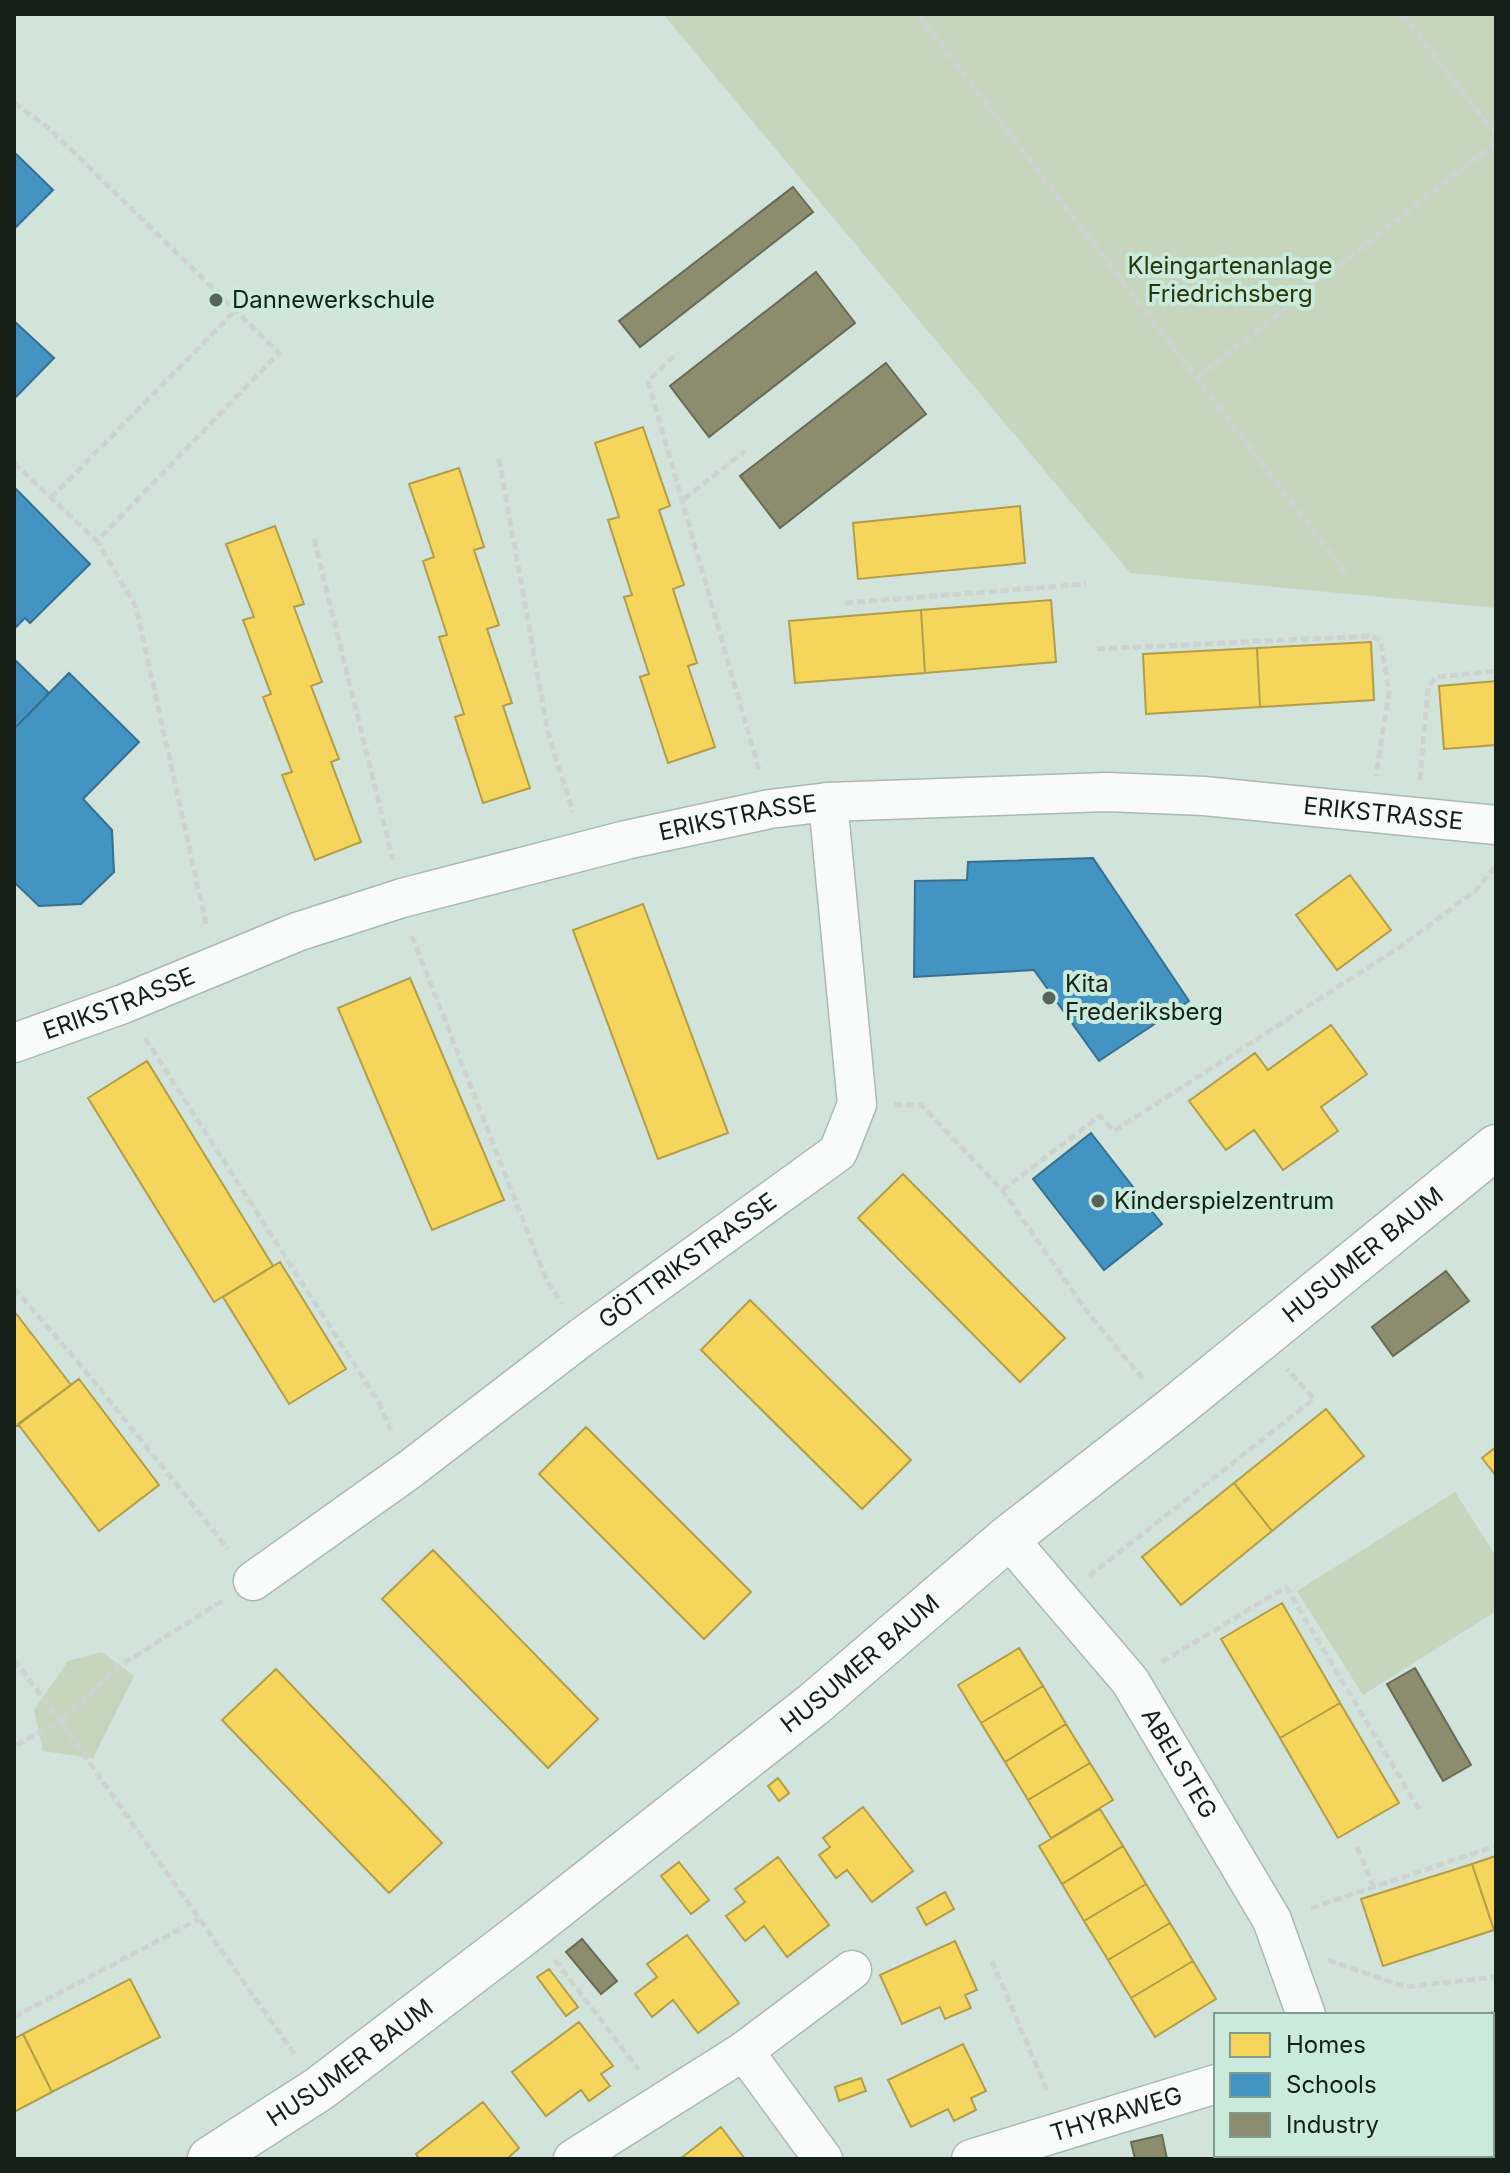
<svg xmlns="http://www.w3.org/2000/svg" width="1510" height="2173" font-family="Inter,sans-serif">
	<style>
		.green { fill: #c5d5be }
		.homes { fill: #f6d55c; stroke: #b29e48; stroke-width: 2 }
		.schools { fill: #4393c3; stroke: #357090; stroke-width: 2 }
		.industry { fill: #8c8c6e; stroke: #686b55; stroke-width: 2 }
		.lines { fill: none; stroke-linecap: round; stroke-linejoin: round }
		.street-casing { stroke: #abb9b3; stroke-width: 41 }
		.secondary-casing { stroke: #abb9b3; stroke-width: 47 }
		.path { stroke: #ced3d1; stroke-width: 5; stroke-dasharray: 8 4; stroke-linecap: butt }
		.street { stroke: #f8fbfa; stroke-width: 38 }
		.secondary { stroke: #f8fbfa; stroke-width: 44 }
		.poi-dot { fill: #56645e; stroke: #caeadc; stroke-width: 3 }
		.labels { text-anchor: middle; stroke-width: 8; stroke-linejoin: round; paint-order: stroke }
		.park-label { font-size: 24px; fill: #27350a; stroke: #caeadc }
		.poi-label { font-size: 24px; fill: #141f1a; stroke: #caeadc; text-anchor: start }
		.street-label { font-size: 24px; fill: #141f1a; stroke: #caeadc }
	</style>
	<rect width="100%" height="100%" fill="#d1e3db"/>
	<path class="green" d="M663 14H1496V608L1130 573Z
		M1455 1492 1496 1556V1611L1363 1695 1297 1591Z
		M102 1652 134 1676 93 1758 43 1751 34 1710 68 1661Z"/>
	<path class="homes" d="M643 427 670 506 659 510 684 585 673 589 697 663 688 666 715 747 668 763 640 677 649 674 624 597 632 595 608 520 619 517 595 443Z
		M459 468 484 547 474 550 499 625 487 629 512 703 503 706 530 788 483 803 455 717 464 714 439 637 447 635 423 561 434 557 409 484Z
		M1020 506 1025 563 858 579 853 523Z
		M275 526 304 604 294 607 322 682 311 686 339 759 331 762 361 842 315 860 282 775 292 772 263 697 271 694 243 620 254 617 226 544Z
		M1051 600 1056 662 925 673 921 610Z
		M921 610 925 673 795 683 789 621Z
		M1371 642 1374 700 1260 707 1257 648Z
		M1257 648 1260 707 1146 714 1143 654Z
		M1496 681V745L1444 749 1439 686Z
		M1350 875 1391 930 1337 970 1296 915Z
		M643 904 728 1133 658 1159 573 930Z
		M410 978 504 1200 432 1230 338 1008Z
		M1331 1025 1367 1074 1321 1107 1338 1131 1283 1170 1254 1130 1226 1150 1189 1101 1255 1053 1268 1070Z
		M147 1061 273 1266 214 1302 88 1098Z
		M903 1174 1065 1338 1020 1382 858 1218Z
		M280 1262 346 1369 289 1404 223 1297Z
		M750 1300 911 1460 862 1509 701 1350Z
		M14 1311 71 1385 14 1428Z
		M79 1379 159 1485 99 1531 18 1424Z
		M1326 1409 1364 1456 1272 1531 1234 1483Z
		M586 1427 751 1592 704 1639 539 1474Z
		M1496 1447V1476L1482 1458Z
		M1234 1483 1272 1531 1181 1605 1142 1557Z
		M433 1550 598 1719 548 1768 382 1599Z
		M1282 1603 1340 1703 1280 1738 1221 1639Z
		M1019 1648 1043 1686 981 1723 958 1685Z
		M276 1669 442 1843 389 1893 222 1720Z
		M1043 1686 1066 1724 1005 1762 981 1723Z
		M1340 1703 1399 1803 1338 1838 1280 1738Z
		M1066 1724 1090 1763 1028 1800 1005 1762Z
		M1090 1763 1113 1800 1051 1838 1028 1800Z
		M778 1778 789 1793 779 1801 768 1786Z
		M863 1807 913 1871 872 1902 847 1870 836 1878 819 1855 830 1847 823 1838Z
		M1100 1809 1123 1846 1062 1884 1039 1846Z
		M1123 1846 1146 1884 1084 1921 1062 1884Z
		M1496 1856V1929L1494 1930 1472 1864Z
		M778 1857 829 1925 787 1957 764 1926 745 1941 726 1916 745 1902 735 1889Z
		M679 1862 709 1900 691 1914 661 1876Z
		M1472 1864 1494 1930 1383 1966 1361 1899Z
		M1146 1884 1170 1923 1108 1960 1084 1921Z
		M945 1892 954 1909 926 1925 917 1908Z
		M1170 1923 1193 1961 1131 1998 1108 1960Z
		M687 1935 739 2003 698 2033 673 2000 652 2017 635 1994 657 1977 647 1964Z
		M955 1941 977 1990 965 1995 971 2008 945 2019 940 2007 902 2024 880 1975Z
		M1193 1961 1216 1999 1155 2037 1131 1998Z
		M549 1969 578 2007 566 2016 537 1977Z
		M130 1979 160 2037 52 2092 23 2034Z
		M579 2022 613 2066 601 2074 610 2086 589 2101 581 2090 546 2116 512 2072Z
		M23 2034 52 2092 14 2112V2039Z
		M963 2044 986 2091 971 2098 976 2110 954 2121 948 2109 911 2127 888 2080Z
		M861 2078 866 2091 839 2101 835 2087Z
		M483 2102 519 2148 507 2159H419L416 2154Z
		M721 2127 745 2159H680Z
		M1252 2155H1334L1335 2159H1246V2156Z
		M1372 2155H1458L1459 2159H1372Z"/>
	<path class="schools" d="M14 152 53 190 14 229Z
		M14 321 54 358 14 399Z
		M14 487 90 564 30 623 25 618 14 629Z
		M14 659 49 693 14 729Z
		M69 673 139 742 83 799 112 830 114 872 81 904 39 906 14 882V729Z
		M1093 858 1189 1001 1099 1061 1034 970 914 977 915 881 967 880 968 862Z
		M1091 1133 1162 1224 1104 1270 1033 1179Z"/>
	<path class="industry" d="M793 187 813 212 640 347 619 321Z
		M816 272 855 323 709 437 670 386Z
		M886 363 926 414 780 528 740 476Z
		M1446 1271 1469 1301 1393 1356 1372 1327Z
		M1415 1668 1471 1765 1443 1781 1387 1684Z
		M582 1939 617 1981 601 1994 566 1952Z
		M1162 2135 1167 2159H1135L1131 2142Z"/>
	<g class="lines">
		<defs>
			<g id="street">
				<path id="s1" d="M14 1043 123 1004 297 932 402 898 626 840 770 809 828 802 1107 792 1204 796 1496 825"/>
				<path id="s2" d="M1008 1538 1130 1681 1272 1920 1306 2015"/>
				<path id="s3" d="M253 1581 409 1470 582 1337 838 1152 857 1104 828 802"/>
				<path d="M1492 2032H1496"/>
				<path d="M744 2051 823 2159"/>
				<path d="M573 2159 744 2051 852 1970"/>
				<path id="s4" d="M971 2159 1216 2084"/>
			</g>
			<g id="secondary">
				<path id="s5" d="M210 2159 319 2089 530 1928 814 1704 1008 1538 1171 1411 1496 1147"/>
			</g>
		</defs>
		<use href="#street" class="street-casing"/>
		<use href="#secondary" class="secondary-casing"/>
		<path class="path" d="M918 14 1348 576
			M1402 14 1496 135
			M14 103 50 129 279 353 97 541 136 607 207 928
			M674 356 648 381 759 770
			M1197 378 1496 142
			M499 459 548 733 573 812
			M14 463 97 541
			M51 498 236 310
			M684 499 745 451
			M314 539 393 860
			M845 603 1086 584
			M1097 649 1371 636 1381 641 1389 692 1376 776
			M1420 780 1428 687 1436 677 1496 671
			M412 936 546 1279 562 1304
			M145 1038 379 1403 392 1433
			M894 1105H921L1002 1190 1088 1313 1144 1380
			M1002 1190 1100 1116 1114 1131 1400 947 1476 890 1496 866
			M14 1288 89 1375 228 1549
			M1089 1576 1314 1399 1287 1369
			M222 1601 118 1667 61 1722 295 2055
			M14 1660 61 1722 14 1746
			M1162 1662 1286 1587 1420 1811
			M1357 1847 1373 1886
			M1311 1908 1496 1846
			M555 1960 639 2070
			M1328 1960 1405 1987 1496 1977
			M992 1961 1048 2093
			M14 2017 199 1919"/>
		<use href="#street" class="street"/>
		<use href="#secondary" class="secondary"/>
	</g>
	<g class="poi-dot">
		<circle cx="216" cy="300" r="8"/>
		<circle cx="1049" cy="998" r="8"/>
		<circle cx="1098" cy="1201" r="8"/>
	</g>
	<g class="labels">
		<g class="park-label">
			<text x="1230" y="274">Kleingartenanlage<tspan x="1230" dy="28">Friedrichsberg</tspan></text>
		</g>
		<g class="poi-label">
			<text x="232" y="308">Dannewerkschule</text>
			<text x="1065" y="992">Kita<tspan x="1065" dy="28">Frederiksberg</tspan></text>
			<text x="1114" y="1209">Kinderspielzentrum</text>
		</g>
		<g class="street-label">
			<text dy="8" stroke="none"><textPath href="#s1" startOffset="1408">ERIKSTRASSE</textPath></text>
			<text dy="8" stroke="none"><textPath href="#s1" startOffset="760">ERIKSTRASSE</textPath></text>
			<text dy="8" stroke="none"><textPath href="#s1" startOffset="112">ERIKSTRASSE</textPath></text>
			<text dy="8" stroke="none"><textPath href="#s5" startOffset="1466">HUSUMER BAUM</textPath></text>
			<text dy="8" stroke="none"><textPath href="#s3" startOffset="540">GÖTTRIKSTRASSE</textPath></text>
			<text dy="8" stroke="none"><textPath href="#s5" startOffset="818">HUSUMER BAUM</textPath></text>
			<text dy="8" stroke="none"><textPath href="#s2" startOffset="284">ABELSTEG</textPath></text>
			<text dy="8" stroke="none"><textPath href="#s5" startOffset="170">HUSUMER BAUM</textPath></text>
			<text dy="8" stroke="none"><textPath href="#s4" startOffset="152">THYRAWEG</textPath></text>
		</g>
	</g>
	<rect width="1510" height="2173" fill="none" stroke="#141f1a" stroke-width="32"/>
	<rect x="1214" y="2013" width="280" height="144" fill="#caeadc" stroke="#81998e" stroke-width="2"/>
	<rect x="1230" y="2033" width="40" height="24" fill="#f6d55c" stroke="#81998e" stroke-width="2"/>
	<text x="1286" y="2053" font-size="24" fill="#141f1a">Homes</text>
	<rect x="1230" y="2073" width="40" height="24" fill="#4393c3" stroke="#81998e" stroke-width="2"/>
	<text x="1286" y="2093" font-size="24" fill="#141f1a">Schools</text>
	<rect x="1230" y="2113" width="40" height="24" fill="#8c8c6e" stroke="#81998e" stroke-width="2"/>
	<text x="1286" y="2133" font-size="24" fill="#141f1a">Industry</text>
</svg>
